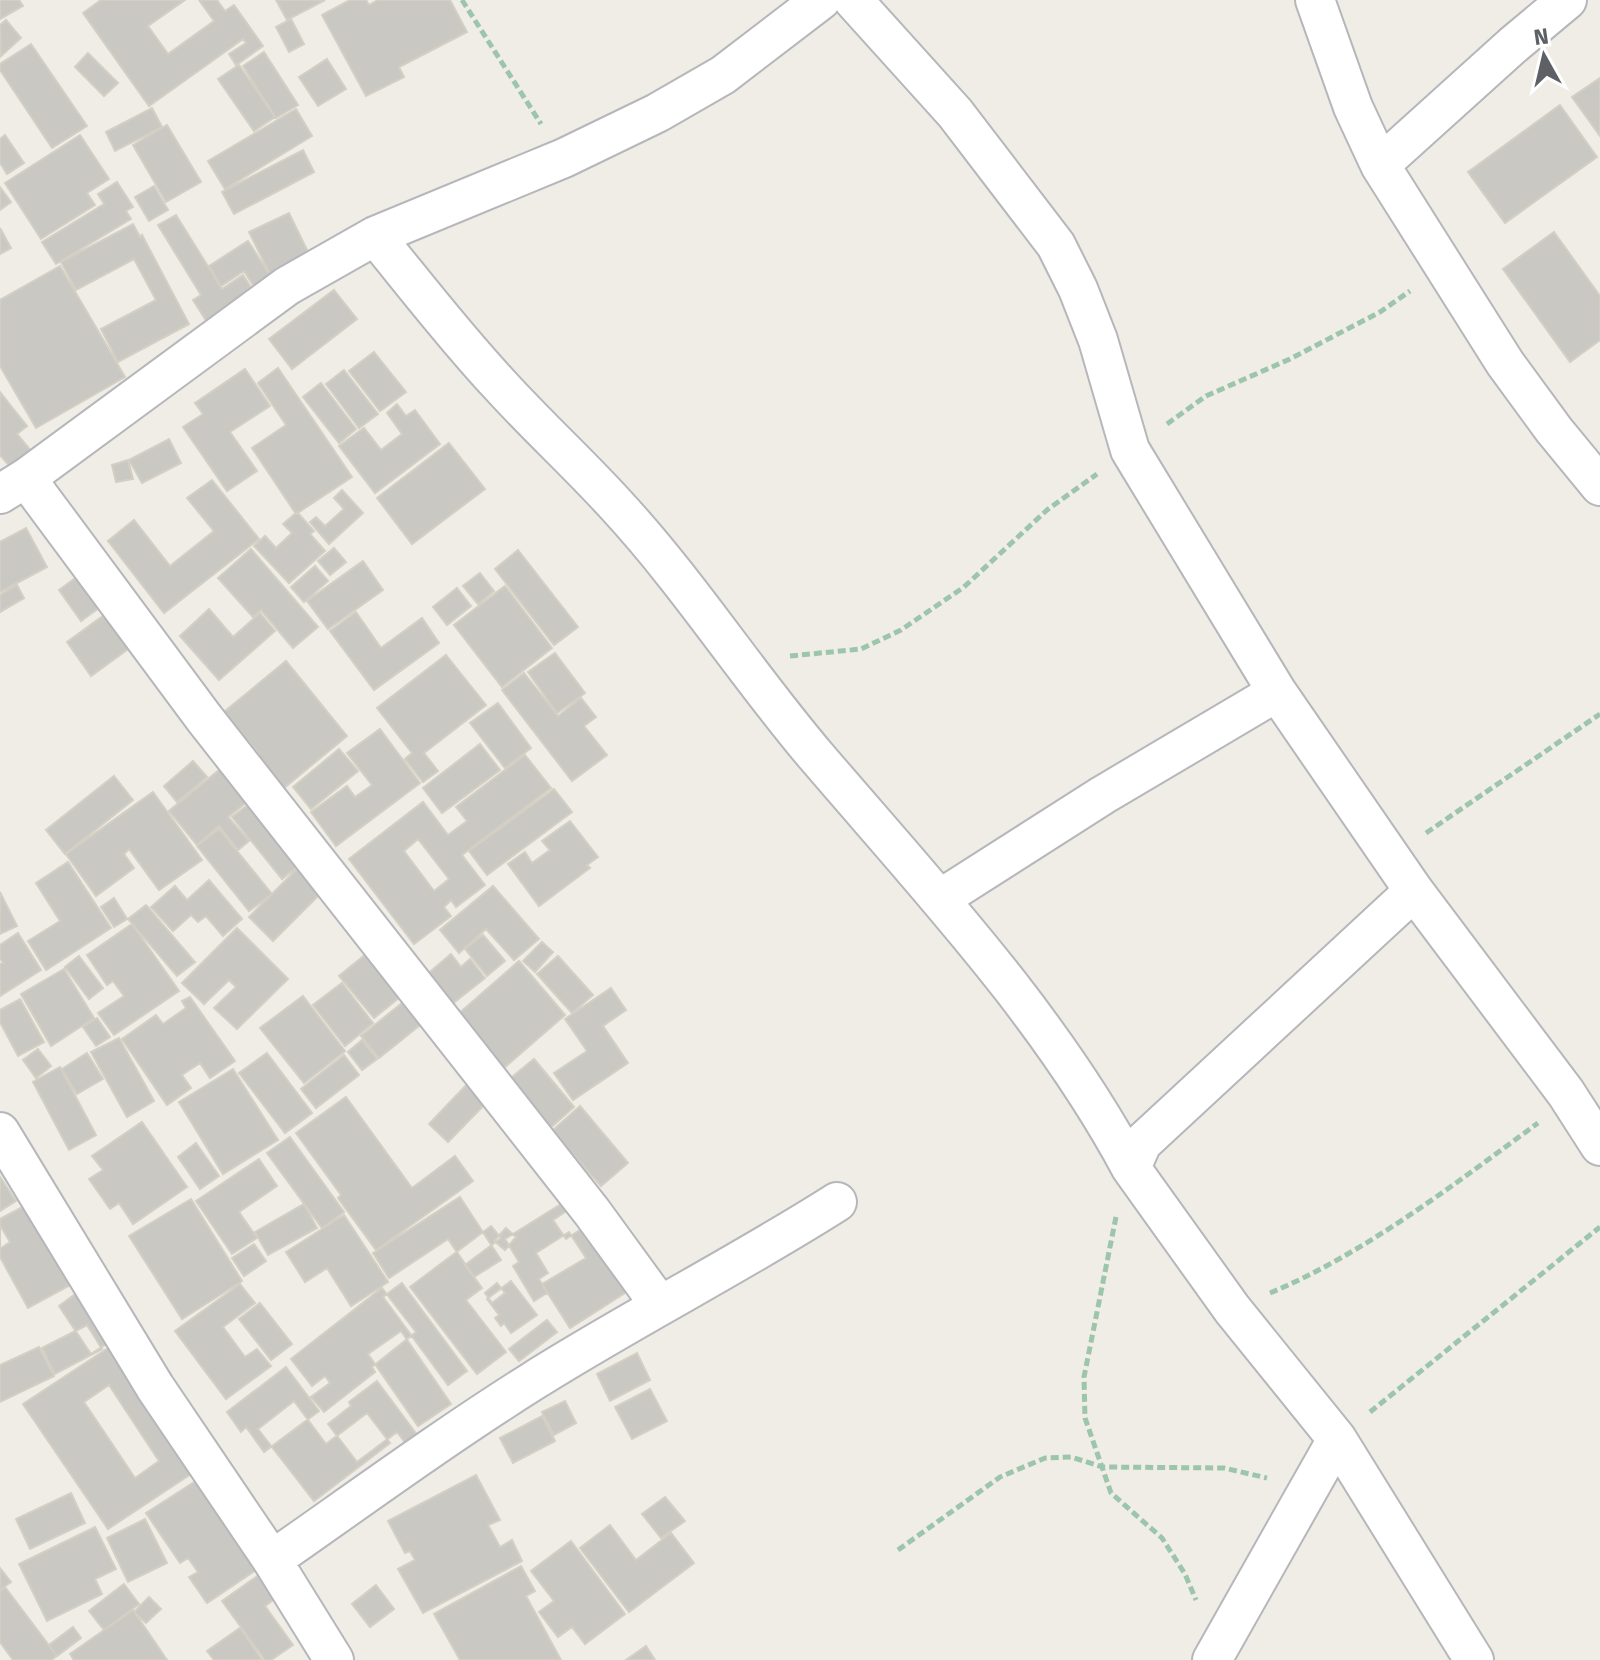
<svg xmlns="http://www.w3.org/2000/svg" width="1600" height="1660" font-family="'Fira Sans',sans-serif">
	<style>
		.building { fill: #cac8c2; stroke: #d3cfc4; stroke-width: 2; fill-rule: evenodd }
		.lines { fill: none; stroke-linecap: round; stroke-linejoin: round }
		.street-casing { stroke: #b6b7bb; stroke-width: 42 }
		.path { stroke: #9dc5ab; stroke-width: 5; stroke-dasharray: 8 4; stroke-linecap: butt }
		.street { stroke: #fff; stroke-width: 38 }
	</style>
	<rect width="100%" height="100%" fill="#efede5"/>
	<path class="building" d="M0 0H19L23 6 0 19Z
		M101 0H185L148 26 168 54 214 21 199 0H217L225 11 234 5 263 46 236 65 229 54 246 43 243 39 149 106 83 13Z
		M276 0H325L287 20Z
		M350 0H366L369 5 378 0H450L467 32 399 67 404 77 366 96 322 15Z
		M291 19 304 44 289 52 276 27Z
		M6 20 21 38 1 56 0 25Z
		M31 44 87 126 52 148 0 70V64Z
		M264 52 298 105 276 118 243 66Z
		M88 53 118 83 104 96 75 67Z
		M327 59 346 89 318 106 299 77Z
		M239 65 275 117 254 131 218 79Z
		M1600 78V136L1572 97Z
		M1560 105 1597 157 1505 223 1468 172Z
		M152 108 162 127 115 151 106 132Z
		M296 109 312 136 225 189 208 161Z
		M167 125 201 182 166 202 133 145Z
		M5 135 24 163 7 174 0 163V139Z
		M80 135 109 179 87 193 95 205 41 239 5 183Z
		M303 150 314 172 234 214 222 192Z
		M117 182 133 207 126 211 131 219 56 264 42 242 104 204 98 194Z
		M154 186 168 210 149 221 135 197Z
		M0 187 11 202 0 210Z
		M289 213 309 254 270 274 249 232Z
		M176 215 222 289 243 275 256 295 209 325 193 300 201 295 158 225Z
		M133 224 140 237 142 235 189 324 118 362 101 329 156 300 134 259 76 290 61 262Z
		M0 228 11 248 0 254Z
		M1554 232 1600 296V340L1570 362 1503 269Z
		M248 241 275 283 258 293 244 271 221 286 209 266Z
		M60 266 125 377 36 428 0 366V300Z
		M334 290 357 319 292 369 269 339Z
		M374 352 406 392 380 411 349 371Z
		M278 368 352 477 296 514 252 448 286 425 258 383Z
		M245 369 270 406 230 432 257 471 227 491 183 427 203 414 195 403Z
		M344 370 378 414 359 428 326 384Z
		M321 383 356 429 339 443 303 397Z
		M0 392 27 426 17 434 32 452 11 468 0 455Z
		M397 404 406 416 415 410 440 444 375 493 339 446 364 428 381 450 402 434 387 413Z
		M169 439 181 463 142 483 129 460Z
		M449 443 485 489 412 544 377 498Z
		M128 460 133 479 116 482 112 465Z
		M212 480 259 539 164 613 108 541 134 520 170 566 214 531 187 498Z
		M342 490 363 513 329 544 310 522 316 517 325 526 344 509 334 498Z
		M297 512 314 531 310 534 325 551 289 583 254 546 265 536 276 548 292 533 283 524Z
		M26 528 47 567 0 592V542Z
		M334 548 346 562 330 575 318 561Z
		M251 549 318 627 293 648 261 610 253 617 218 578Z
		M518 550 578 627 554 645 495 569Z
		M363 561 383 590 328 629 307 601Z
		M315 566 328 581 304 602 291 587Z
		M85 571 107 602 81 621 59 590Z
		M480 573 494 591 478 604 463 586Z
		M17 585 24 598 0 612V595Z
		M505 586 552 648 502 687 454 625Z
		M457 588 471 606 447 625 433 607Z
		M209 609 233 637 260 613 275 631 219 680 180 636Z
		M356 612 381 648 422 618 439 643 374 690 330 631Z
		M107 613 131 647 91 676 67 642Z
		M555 653 585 693 557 713 528 672Z
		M446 655 486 705 424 753 438 771 423 782 405 759 412 753 377 708Z
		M286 661 347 736 278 793 251 760 259 754 224 712Z
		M524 673 558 716 581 698 596 717 584 726 607 755 572 781 502 690Z
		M498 703 531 748 505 768 470 723Z
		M380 729 420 783 336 846 311 812 347 786 355 797 372 785 347 753Z
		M480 744 500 770 442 813 423 788Z
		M339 749 358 771 311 809 293 787Z
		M525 755 551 788 462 855 485 885 456 907 451 900 444 907 451 916 414 944 349 859 423 802 448 835 467 821 456 807Z
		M193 761 207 777 177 802 164 786Z
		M230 761 256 795 228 817 249 841 238 850 219 826 197 845 169 811Z
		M114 776 133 800 65 854 46 830Z
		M554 789 572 812 487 875 469 851Z
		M153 792 202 860 159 890 129 849 124 854 134 868 96 896 66 854Z
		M257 798 306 860 282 879 232 817Z
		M570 821 598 857 587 865 590 868 539 906 508 864 525 852 532 863 550 850 542 841Z
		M219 829 272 894 249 911 197 846Z
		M418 839 449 879 434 891 404 851Z
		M306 860 331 883 273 941 249 917Z
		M68 862 111 928 46 970 28 941 60 921 36 883Z
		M209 880 242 919 223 936 206 916 198 922 191 915 173 931 151 907 175 886 187 900Z
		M493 886 539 939 514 960 486 929 459 953 440 930Z
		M0 892 17 926 0 934Z
		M114 898 127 919 114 927 101 907Z
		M146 905 195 962 177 976 128 919Z
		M132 924 179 991 114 1035 98 1013 124 996 113 981 107 985 87 955Z
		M237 928 288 979 237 1029 214 1008 236 987 229 980 204 1004 182 983Z
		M18 933 41 970 0 996V964L3 963 0 958V945Z
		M483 935 505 961 487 976 465 949Z
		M542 942 553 952 535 972 523 961Z
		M376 946 410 989 374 1018 339 976Z
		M451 954 461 967 470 959 485 978 447 1008 423 978Z
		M79 956 103 988 89 999 65 967Z
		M558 956 593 995 572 1013 537 974Z
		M519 961 565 1015 504 1068 457 1015Z
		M64 969 94 1018 51 1046 21 994Z
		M342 983 373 1023 345 1046 313 1005Z
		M611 988 626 1010 603 1026 628 1063 573 1100 554 1073 587 1051 565 1019Z
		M303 996 345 1051 304 1083 260 1028Z
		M190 997 235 1061 210 1078 200 1063 182 1075 191 1088 167 1105 122 1039 156 1015 163 1024 186 1008 182 1001Z
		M20 999 44 1042 18 1056 0 1022V1010Z
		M407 999 425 1021 379 1058 361 1036Z
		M97 1018 110 1037 96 1046 83 1027Z
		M119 1038 154 1101 127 1117 91 1052Z
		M362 1040 377 1059 362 1070 348 1052Z
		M38 1049 51 1066 36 1078 23 1060Z
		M87 1053 103 1079 77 1094 62 1069Z
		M267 1053 312 1113 285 1133 239 1073Z
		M344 1055 359 1075 316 1108 301 1089Z
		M534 1059 574 1107 548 1130 507 1081Z
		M60 1067 96 1135 69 1150 33 1082Z
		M233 1069 278 1140 223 1174 179 1102Z
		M473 1078 492 1097 448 1142 429 1124Z
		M346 1097 412 1188 455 1156 473 1181 376 1250 338 1198 341 1195 296 1133Z
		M580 1106 628 1163 601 1186 552 1131Z
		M142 1122 187 1187 133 1224 119 1203 110 1209 89 1179 103 1170 92 1156Z
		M290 1137 344 1212 322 1228 267 1153Z
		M196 1143 219 1176 200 1189 178 1157Z
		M259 1159 277 1186 239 1212 257 1238 232 1254 196 1201Z
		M0 1177 16 1201 0 1211Z
		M577 1194 636 1286 570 1328 542 1284 586 1258 569 1232 536 1253 548 1273 539 1279 547 1293 534 1301 513 1266 519 1262 505 1239Z
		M460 1197 501 1260 474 1277 448 1239 389 1278 373 1253Z
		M191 1199 242 1281 182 1319 129 1236Z
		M582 1201 595 1220 566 1239 553 1220Z
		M28 1204 72 1284 28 1308 0 1257V1219Z
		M304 1204 317 1228 268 1255 255 1232Z
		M344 1215 388 1282 351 1306 327 1268 305 1282 286 1252Z
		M0 1225 10 1242 0 1249Z
		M491 1226 501 1238 465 1265 482 1288 466 1300 506 1352 477 1374 410 1287Z
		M506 1228 516 1237 505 1250 494 1241Z
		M254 1244 266 1261 244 1276 232 1258Z
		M511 1281 537 1315 511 1333 504 1323 501 1326 495 1318 499 1315 487 1299Z
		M402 1283 467 1371 448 1385 383 1297Z
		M497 1283 505 1293 492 1303 485 1293Z
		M240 1284 255 1303 223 1327 245 1357 257 1349 271 1366 226 1399 175 1331Z
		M382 1288 416 1332 372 1367 375 1372 324 1412 311 1397 330 1383 325 1376 312 1386 291 1359Z
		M81 1290 114 1339 91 1354 59 1306Z
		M260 1303 292 1344 271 1360 239 1319Z
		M547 1320 557 1332 519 1361 509 1349Z
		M87 1325 102 1349 55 1374 42 1348Z
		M401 1331 451 1404 418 1426 368 1354Z
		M119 1341 203 1466 108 1529 23 1404ZM109 1385 159 1461 135 1478 84 1402Z
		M39 1347 54 1376 0 1402V1365Z
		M637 1353 650 1380 610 1401 597 1374Z
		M286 1367 319 1411 264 1452 246 1427 241 1432 227 1412Z
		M377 1381 418 1436 407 1445 397 1432 357 1462 328 1424 351 1406 349 1402Z
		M650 1389 667 1421 632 1439 615 1407Z
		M294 1401 326 1444 367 1413 390 1443 314 1501 258 1429Z
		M565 1401 576 1423 554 1435 542 1412Z
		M542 1416 555 1441 513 1463 500 1438Z
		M205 1475 265 1564 207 1603 189 1577 198 1572 188 1558 180 1563 146 1513Z
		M476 1475 500 1520 488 1525 500 1547 512 1540 522 1561 423 1613 398 1569 415 1560 410 1551 405 1553 388 1521Z
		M71 1493 85 1523 30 1549 16 1519Z
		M665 1497 685 1521 661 1538 642 1514Z
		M145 1519 167 1563 128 1582 107 1538Z
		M610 1525 636 1560 671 1533 694 1563 629 1612 580 1548Z
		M95 1527 116 1569 95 1579 102 1594 47 1621 19 1564Z
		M571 1541 625 1614 585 1644 572 1627 558 1637 539 1612 554 1601 531 1571Z
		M521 1566 535 1591 526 1596 561 1660H460L434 1614Z
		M0 1568 11 1582 0 1590Z
		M263 1572 280 1595 265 1606 293 1645 271 1660H265L222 1601Z
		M124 1584 139 1604 104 1630 89 1611Z
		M376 1585 394 1609 370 1627 352 1604Z
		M5 1587 57 1656 51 1660H13L0 1642V1591Z
		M149 1597 161 1609 146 1623 134 1612Z
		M133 1610 167 1660H74L70 1654Z
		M73 1627 81 1638 57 1656 49 1645Z
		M240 1628 262 1660H214L207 1651Z
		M646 1646 655 1660H626Z"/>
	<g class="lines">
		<defs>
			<path id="street" d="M853 0 955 113 1056 245 1078 289 1098 340 1130 450 1277 692 1414 891 1566 1093 1600 1146
				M1315 0 1353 107 1380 165 1505 363 1554 430 1600 486
				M1380 165 1513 45 1567 0
				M375 236C416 286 455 337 499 384 537 426 579 464 617 506 689 584 747 675 816 756 928 887 1049 1015 1131 1168
				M26 478 204 718 592 1212 659 1304
				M0 494 26 478 287 286 375 236 564 158 657 113 723 75 821 0
				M1414 891 1142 1143 1131 1168 1232 1309 1337 1439 1474 1660
				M940 899 1103 795 1277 692
				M0 1132 155 1387 272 1560 334 1660
				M272 1560C358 1500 444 1437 533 1381 633 1318 738 1265 837 1202
				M1212 1660 1337 1439"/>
		</defs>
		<use href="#street" class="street-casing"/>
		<path class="path" d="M462 0 541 124
			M1167 424 1206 396 1290 359 1380 312 1410 291
			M790 656 861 649 901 630 964 587 1047 510 1097 474
			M1426 833 1600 714
			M1116 1217 1084 1377 1085 1418 1111 1493 1162 1538 1185 1574 1196 1600
			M1270 1293C1364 1254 1456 1183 1538 1123
			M1370 1412 1600 1227
			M898 1550 1000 1477 1045 1458 1071 1457 1103 1467 1224 1468 1267 1478"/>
		<use href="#street" class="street"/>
	</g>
	<g transform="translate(1544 56) rotate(352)" stroke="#ffffff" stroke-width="6" paint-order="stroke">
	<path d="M0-6L14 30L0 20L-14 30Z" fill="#5d6065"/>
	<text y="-12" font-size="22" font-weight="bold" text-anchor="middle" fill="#5d6065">N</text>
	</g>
</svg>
